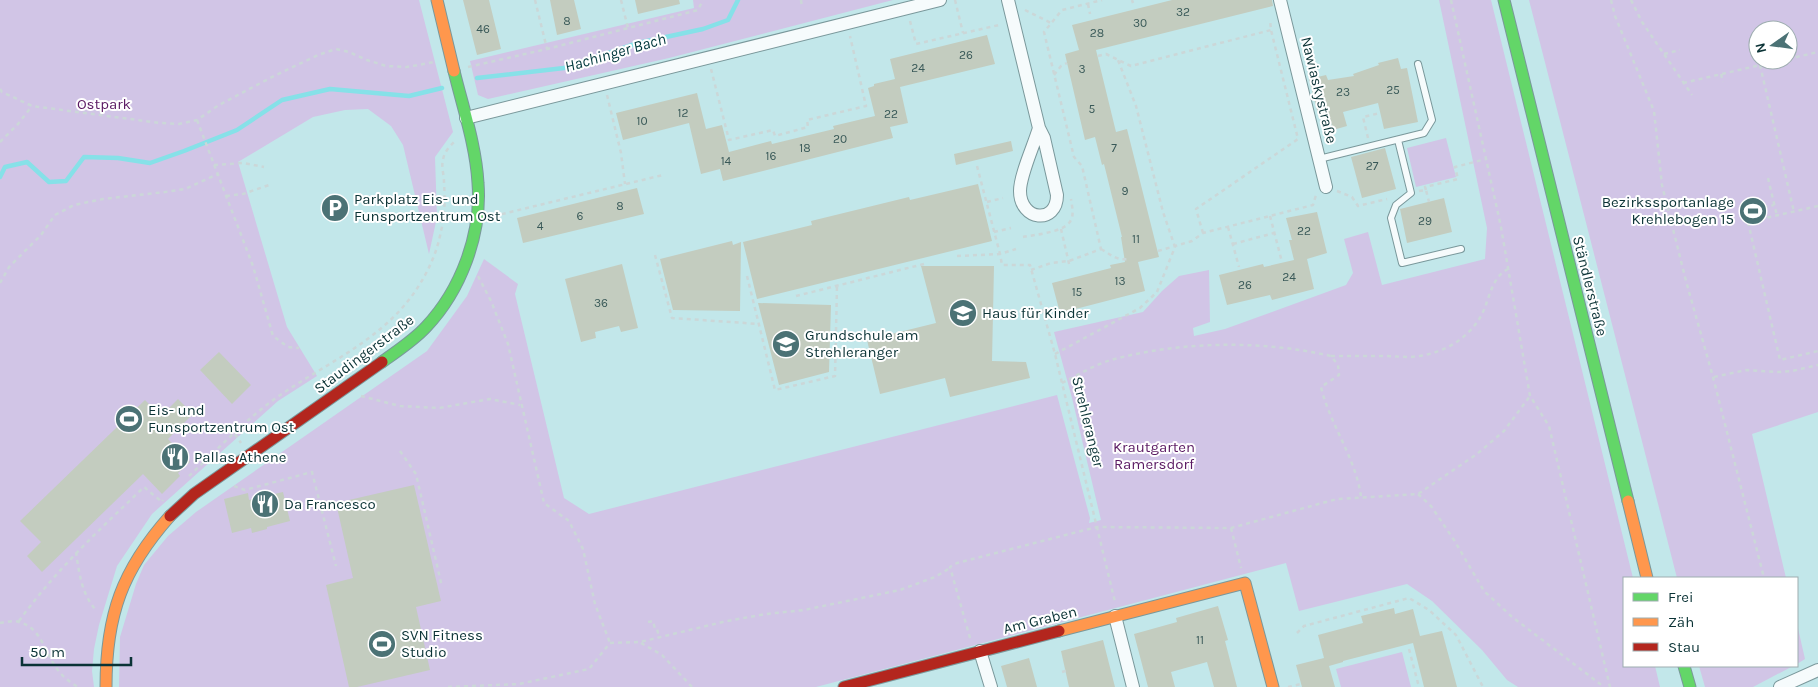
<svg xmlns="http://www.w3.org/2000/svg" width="1818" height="687" font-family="Karla,sans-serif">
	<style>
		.green { fill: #d1c5e6; fill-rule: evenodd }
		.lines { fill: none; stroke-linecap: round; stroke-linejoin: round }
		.stream { stroke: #86e1e8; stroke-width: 4.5 }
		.building { fill: #c3ccbf }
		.lane-casing { stroke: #7a989b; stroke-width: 8 }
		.street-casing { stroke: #7a989b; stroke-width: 14 }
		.fast-casing { stroke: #7a989b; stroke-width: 13 }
		.slow-casing { stroke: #7a989b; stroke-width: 13 }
		.jam-casing { stroke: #7a989b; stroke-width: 13 }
		.path { stroke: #cbd7d8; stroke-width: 2.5; stroke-dasharray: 4 4; stroke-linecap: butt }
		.lane { stroke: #f6fbfc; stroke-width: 6 }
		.street { stroke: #f6fbfc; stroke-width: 12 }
		.fast { stroke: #63d668; stroke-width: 11 }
		.slow { stroke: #ff974d; stroke-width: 11 }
		.jam { stroke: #b3261e; stroke-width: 11 }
		.labels { text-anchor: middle; stroke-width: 4; stroke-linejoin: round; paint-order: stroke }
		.number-label { font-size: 12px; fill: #395958 }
		.street-label { font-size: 15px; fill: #0b3336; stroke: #fff }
		.park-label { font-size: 15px; fill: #5a1962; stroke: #fff }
		.poi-label { font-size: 15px; fill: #0b3336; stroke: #fff; text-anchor: start }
		.water-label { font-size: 16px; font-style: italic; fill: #00383c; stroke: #fff }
	</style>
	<rect width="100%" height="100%" fill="#c2e7ea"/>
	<path class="green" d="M0 0H419L453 132 435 157 437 217 429 254 403 145 391 126 368 109 345 110 313 117 238 162 287 327 317 376 278 401 152 514 117 566 99 625 94 649 92 671 94 687H0Z
		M693 0H893L669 58 488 99 478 95 470 61 694 8Z
		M1439 0H1491L1633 578H1624V666H1655L1660 687H1518L1507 680 1482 650 1432 601 1407 584 1299 611 1286 563 816 687H119L120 637 136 584 144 565 168 536 196 512 427 351 467 296 484 259 518 284 515 294 564 498 589 514 1057 395 1090 518 1089 523 1101 520 1072 398 1054 332 1143 312 1162 291 1179 276 1209 270 1210 322 1193 328 1194 336 1225 329 1346 285 1353 273 1344 239 1368 232 1382 285 1485 259 1487 228Z
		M1529 0H1818V412L1752 434 1786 578H1677ZM1758 30H1788V60H1758Z
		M1446 138 1456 177 1416 187 1407 148Z
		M1797 624 1805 659 1797 664Z
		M1402 652 1411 687H1341L1336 669Z
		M1699 666H1793L1753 687H1705Z"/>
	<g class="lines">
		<path class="stream" d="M477 78 564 68 638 43 703 29 728 20 738 0
			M0 177 5 167 27 162 49 182 66 181 84 157 118 158 150 163 184 151 237 130 282 100 330 89 409 96 442 88"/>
	</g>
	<path class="building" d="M463 0H489L501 49 477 55Z
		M550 0H574L581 29 557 35Z
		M635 0H679L680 4 638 14Z
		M1172 0H1272L1273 6 1096 50 1116 132 1127 129 1159 257 1138 262 1145 291 1060 313 1052 283 1111 268 1110 265 1125 262 1121 237H1122L1104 164 1102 165 1095 137 1085 140 1065 54 1079 50 1072 25Z
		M987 35 995 64 900 87 908 123 890 127 893 138 723 181 720 169 701 174 689 123 623 140 616 113 697 93 706 129 722 125 729 152 771 141 772 144 834 129 833 126 875 116 868 88 874 86V84L895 79 890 59Z
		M1398 58 1401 69 1407 68 1418 122 1384 129 1378 103 1343 112 1347 126 1333 130 1329 115 1319 118 1309 79 1326 75 1328 80 1354 76 1353 74 1379 65 1378 63Z
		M1011 141 1013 151 956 165 954 154Z
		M1385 148 1396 189 1362 198 1351 157Z
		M978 184 992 241 757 299 743 242 812 225 811 221 909 197 910 200Z
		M637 188 644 214 523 243 517 218Z
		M1444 198 1452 232 1407 243 1400 209Z
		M1317 212 1327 253 1307 259 1314 289 1272 300 1270 295 1227 305 1219 275 1263 264 1264 267 1294 260 1289 240H1292L1286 218Z
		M732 241 733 245 741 242 740 311 673 310 660 259Z
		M622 264 638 328 621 332 619 326 595 332 596 338 581 342 565 279Z
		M921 266H994L992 361 1026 362 1030 378 950 397 945 378 880 394 867 340 936 323Z
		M758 303 831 305 829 372 779 385Z
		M219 352 251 385 232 404 200 370Z
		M178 399 193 414 168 439 190 462 178 473 180 476 162 494 143 474 42 572 27 556 41 542 20 521 145 400 161 416Z
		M414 485 441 601 416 607 430 670 357 687H349L326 585 353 578 336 503Z
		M283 492 290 521 267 527V529L252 533 251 528 232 533 224 499 248 493 249 500Z
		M1218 606 1228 640 1225 641 1237 687H1214L1207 662 1171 672 1175 687H1148L1134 634 1177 622 1176 618Z
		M1394 608 1395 614 1413 609 1420 636 1442 631 1457 687H1424L1413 643 1343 661V662L1329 666 1335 687H1302L1296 665 1324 658 1318 635 1363 623 1361 616Z
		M1103 640 1115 687H1069L1061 651Z
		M1029 658 1037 687H1007L1001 666Z"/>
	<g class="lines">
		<defs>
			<path id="lane" d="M1398 140 1411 193 1396 205 1391 218 1402 263 1461 249
				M1319 159 1424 133 1432 120 1418 64"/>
			<path id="street" d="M1008 0 1039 128 1044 138 1057 195C1057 225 1020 221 1020 191 1020 175 1034 145 1039 128
				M1280 0 1326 187
				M466 118 940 0
				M1115 616 1133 687
				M980 651 991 687
				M1780 687 1818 670"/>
			<path id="fast" d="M1504 0 1628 501
				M382 362C397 351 413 341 426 327 461 290 482 234 478 183 476 146 463 108 454 71
				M1684 666 1690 687"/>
			<path id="slow" d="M437 0 454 71
				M1628 501 1647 578
				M1059 631 1245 583 1273 687
				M106 687C106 615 122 570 170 516"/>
			<path id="jam" d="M170 516 194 494 382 362
				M844 687 1059 631"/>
		</defs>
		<use href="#lane" class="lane-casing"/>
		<use href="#street" class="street-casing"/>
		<use href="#fast" class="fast-casing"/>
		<use href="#slow" class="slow-casing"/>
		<use href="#jam" class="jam-casing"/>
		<path class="path" d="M535 0 547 49
			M621 0 628 28
			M801 0 802 7
			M955 0 963 33
			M1132 0 1133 3
			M1451 0 1501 227 1530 396 1549 426 1610 687
			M1611 0 1615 16 1654 111 1662 185 1686 281 1713 377 1764 578
			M1631 0 1642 22 1692 95
			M1088 4 1090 14
			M1025 10 1051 23
			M910 21 916 44 999 25
			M1664 54 1680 50
			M1098 56 1106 54 1131 66 1271 30
			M1788 59 1818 52
			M1760 65 1794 212
			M468 67 547 49 698 10 703 0
			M711 69 729 140 773 130 775 136 808 127 807 120 866 106 850 36
			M1721 74 1723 82
			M1054 75 1061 66 1067 63
			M1683 83 1782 60
			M0 89 2 92 32 106 160 123 179 124 197 120 219 105 274 76 318 55 336 49 349 52 367 60 386 66 407 67 434 62 436 63
			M607 95 621 153 625 184
			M197 120 253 266 273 336 288 347 299 348
			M1368 138 1363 117 1380 113
			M0 142 18 124 32 106
			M214 165 243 163 264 167
			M977 166 1000 254 1016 249
			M1768 178 1777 216
			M1426 190 1425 187 1458 179 1455 167 1486 159
			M1337 191 1352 197 1358 206 1387 199
			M1419 191 1426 190 1429 202
			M226 196 243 194 269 185
			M987 202 1003 198
			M1818 206 1748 222 1780 360 1818 351
			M1748 211 1774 205
			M494 216 663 175
			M1270 216 1282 262
			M1228 227 1239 267
			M1061 229 1070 268
			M994 232 1011 228
			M1203 233 1196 209 1298 139 1271 30 1270 20
			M1023 237C1034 235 1062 232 1069 223 1075 216 1072 207 1071 199
			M1233 244 1274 233
			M1101 249C1110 254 1117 261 1128 259
			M1158 251 1192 241 1203 233 1313 205 1316 195
			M655 255 672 318 759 324
			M957 256 1000 254 1002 265H1030L1055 354 1115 602
			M1031 270 1051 263 1069 261 1101 249 1082 166 1074 157 1044 32 1062 10 1102 0
			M478 276 491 301 508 344 544 503 569 521 583 549 595 604 610 643
			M747 276 775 390 835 376 837 286
			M0 283 9 267 41 235 55 215 74 205 103 199 165 192 185 189 218 174
			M796 296 924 264
			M1055 354 1140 308 1157 292 1175 247 1163 212 1136 106 1118 60
			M1331 356C1349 356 1367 356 1385 356 1393 356 1401 357 1409 357 1438 356 1468 341 1482 314 1490 298 1491 278 1508 269
			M1714 377 1746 370 1779 372 1792 371 1818 365
			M1062 383C1078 375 1094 365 1111 360 1180 341 1262 340 1331 356L1338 365 1339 375 1321 387C1330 425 1356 458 1361 497
			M361 396 400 406 439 408 490 399 520 405
			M235 434 241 443
			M400 451 416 474 442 587
			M189 476C217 450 245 420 276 398 324 364 382 341 416 290 428 272 437 253 441 231 445 215 445 199 444 182 444 175 441 166 443 160 444 152 450 146 455 141
			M234 486 245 490 312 472 336 566
			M1418 494 1431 506 1454 540 1484 591 1511 616 1604 687
			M1231 528 1241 568
			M76 552C79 573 82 596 97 611
			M19 621C55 571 99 530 144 487L162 502 163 500
			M648 622 653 621 655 629H657L659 637
			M0 623C6 622 14 620 19 622 41 628 44 650 55 666 61 675 69 682 78 687
			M1297 633 1304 626 1409 598 1429 610 1456 635 1483 687
			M970 638 950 567 957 563 1097 527 1231 528 1337 499 1418 494 1477 454 1504 431 1530 396
			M610 643 640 642 727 621 766 614 804 610 900 590 935 577 950 568
			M641 643 662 655 692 687
			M1409 649 1419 687
			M1062 672 1068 670
			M448 687 519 684 589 669 610 643
			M1288 687 1301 684"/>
		<use href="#lane" class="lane"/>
		<use href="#street" class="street"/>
		<use href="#fast" class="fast"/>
		<use href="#slow" class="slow"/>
		<use href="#jam" class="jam"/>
	</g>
	<defs>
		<symbol id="parking-disc" viewBox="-11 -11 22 22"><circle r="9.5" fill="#4b7275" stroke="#fff"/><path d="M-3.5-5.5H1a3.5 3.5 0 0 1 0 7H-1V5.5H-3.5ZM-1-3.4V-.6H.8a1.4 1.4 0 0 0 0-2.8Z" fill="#fff"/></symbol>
		<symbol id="stadium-disc" viewBox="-11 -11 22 22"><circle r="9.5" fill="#4b7275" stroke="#fff"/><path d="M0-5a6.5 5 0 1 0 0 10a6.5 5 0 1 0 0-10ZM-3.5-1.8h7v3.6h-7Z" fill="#fff"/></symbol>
		<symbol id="school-disc" viewBox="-11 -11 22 22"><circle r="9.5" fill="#4b7275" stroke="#fff"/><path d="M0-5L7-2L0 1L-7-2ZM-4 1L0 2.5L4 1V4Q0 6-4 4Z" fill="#fff"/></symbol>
		<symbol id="restaurant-disc" viewBox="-11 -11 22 22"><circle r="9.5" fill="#4b7275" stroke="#fff"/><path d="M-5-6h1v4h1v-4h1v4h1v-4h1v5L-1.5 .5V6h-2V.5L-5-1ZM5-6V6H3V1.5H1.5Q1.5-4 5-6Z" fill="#fff"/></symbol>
	</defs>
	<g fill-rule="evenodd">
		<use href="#parking-disc" x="319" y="192" width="32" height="32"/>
		<use href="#stadium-disc" x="1737" y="195" width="32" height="32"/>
		<use href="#school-disc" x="947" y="297" width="32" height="32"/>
		<use href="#school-disc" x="770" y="328" width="32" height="32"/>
		<use href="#stadium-disc" x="113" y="403" width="32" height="32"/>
		<use href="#restaurant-disc" x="159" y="441" width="32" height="32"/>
		<use href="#restaurant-disc" x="249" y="488" width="32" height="32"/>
		<use href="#stadium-disc" x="366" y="628" width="32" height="32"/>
	</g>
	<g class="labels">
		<g class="number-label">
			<text x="1183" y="16">32</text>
			<text x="567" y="25">8</text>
			<text x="1140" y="27">30</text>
			<text x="483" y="33">46</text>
			<text x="1097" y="37">28</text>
			<text x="966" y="59">26</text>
			<text x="918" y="72">24</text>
			<text x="1082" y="73">3</text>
			<text x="1393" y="94">25</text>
			<text x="1343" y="96">23</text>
			<text x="1092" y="113">5</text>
			<text x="683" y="117">12</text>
			<text x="891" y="118">22</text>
			<text x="642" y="125">10</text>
			<text x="840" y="143">20</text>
			<text x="805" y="152">18</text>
			<text x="1114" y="152">7</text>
			<text x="771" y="160">16</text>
			<text x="726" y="165">14</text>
			<text x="1372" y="170">27</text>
			<text x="1125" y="195">9</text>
			<text x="620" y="210">8</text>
			<text x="580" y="220">6</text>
			<text x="1425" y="225">29</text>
			<text x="540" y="230">4</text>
			<text x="1304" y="235">22</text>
			<text x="1136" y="243">11</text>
			<text x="1289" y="281">24</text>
			<text x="1120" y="285">13</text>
			<text x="1245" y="289">26</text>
			<text x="1077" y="296">15</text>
			<text x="601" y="307">36</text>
			<text x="1200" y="644">11</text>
		</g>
		<g class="street-label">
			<text transform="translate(1319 90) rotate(76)" y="5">Nawiaskystraße</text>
			<text transform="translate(1590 286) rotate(76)" y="5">Ständlerstraße</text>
			<text transform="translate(364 354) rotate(-37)" y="5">Staudingerstraße</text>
			<text transform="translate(1088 422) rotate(76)" y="5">Strehleranger</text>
			<text transform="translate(1040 620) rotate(-14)" y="5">Am Graben</text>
		</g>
		<g class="park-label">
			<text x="104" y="109">Ostpark</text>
			<text x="1154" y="452">Krautgarten<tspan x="1154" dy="17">Ramersdorf</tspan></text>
		</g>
		<g class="poi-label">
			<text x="354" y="204">Parkplatz Eis- und<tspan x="354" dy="17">Funsportzentrum Ost</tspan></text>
			<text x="1734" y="207" text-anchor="end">Bezirkssportanlage<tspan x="1734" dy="17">Krehlebogen 15</tspan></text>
			<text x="982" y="318">Haus für Kinder</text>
			<text x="805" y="340">Grundschule am<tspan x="805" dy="17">Strehleranger</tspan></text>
			<text x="148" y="415">Eis- und<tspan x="148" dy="17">Funsportzentrum Ost</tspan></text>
			<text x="194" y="462">Pallas Athene</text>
			<text x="284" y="509">Da Francesco</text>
			<text x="401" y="640">SVN Fitness<tspan x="401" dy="17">Studio</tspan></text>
		</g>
		<g class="water-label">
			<text transform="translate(615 52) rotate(-16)" y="6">Hachinger Bach</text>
		</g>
	</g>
	<rect x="1623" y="577" width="175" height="90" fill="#ffffff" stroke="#9dadaf"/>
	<rect x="1633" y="593" width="25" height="8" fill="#63d668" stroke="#9dadaf"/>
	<text x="1668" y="602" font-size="15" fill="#0b3336">Frei</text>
	<rect x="1633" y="618" width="25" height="8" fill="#ff974d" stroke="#9dadaf"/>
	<text x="1668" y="627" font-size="15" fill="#0b3336">Zäh</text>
	<rect x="1633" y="643" width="25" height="8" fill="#b3261e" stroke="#9dadaf"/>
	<text x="1668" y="652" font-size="15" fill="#0b3336">Stau</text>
	<g transform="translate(1773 45) rotate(256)"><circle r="24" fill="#ffffff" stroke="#9dadaf"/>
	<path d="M0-4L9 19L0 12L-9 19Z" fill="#4b7275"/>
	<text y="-8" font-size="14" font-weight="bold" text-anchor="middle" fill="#0b3336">N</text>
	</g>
	<path d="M22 657v8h109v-8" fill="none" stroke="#0b3336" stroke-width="2.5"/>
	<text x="30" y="657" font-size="15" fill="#0b3336" stroke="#ffffff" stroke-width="4" paint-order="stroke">50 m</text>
</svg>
